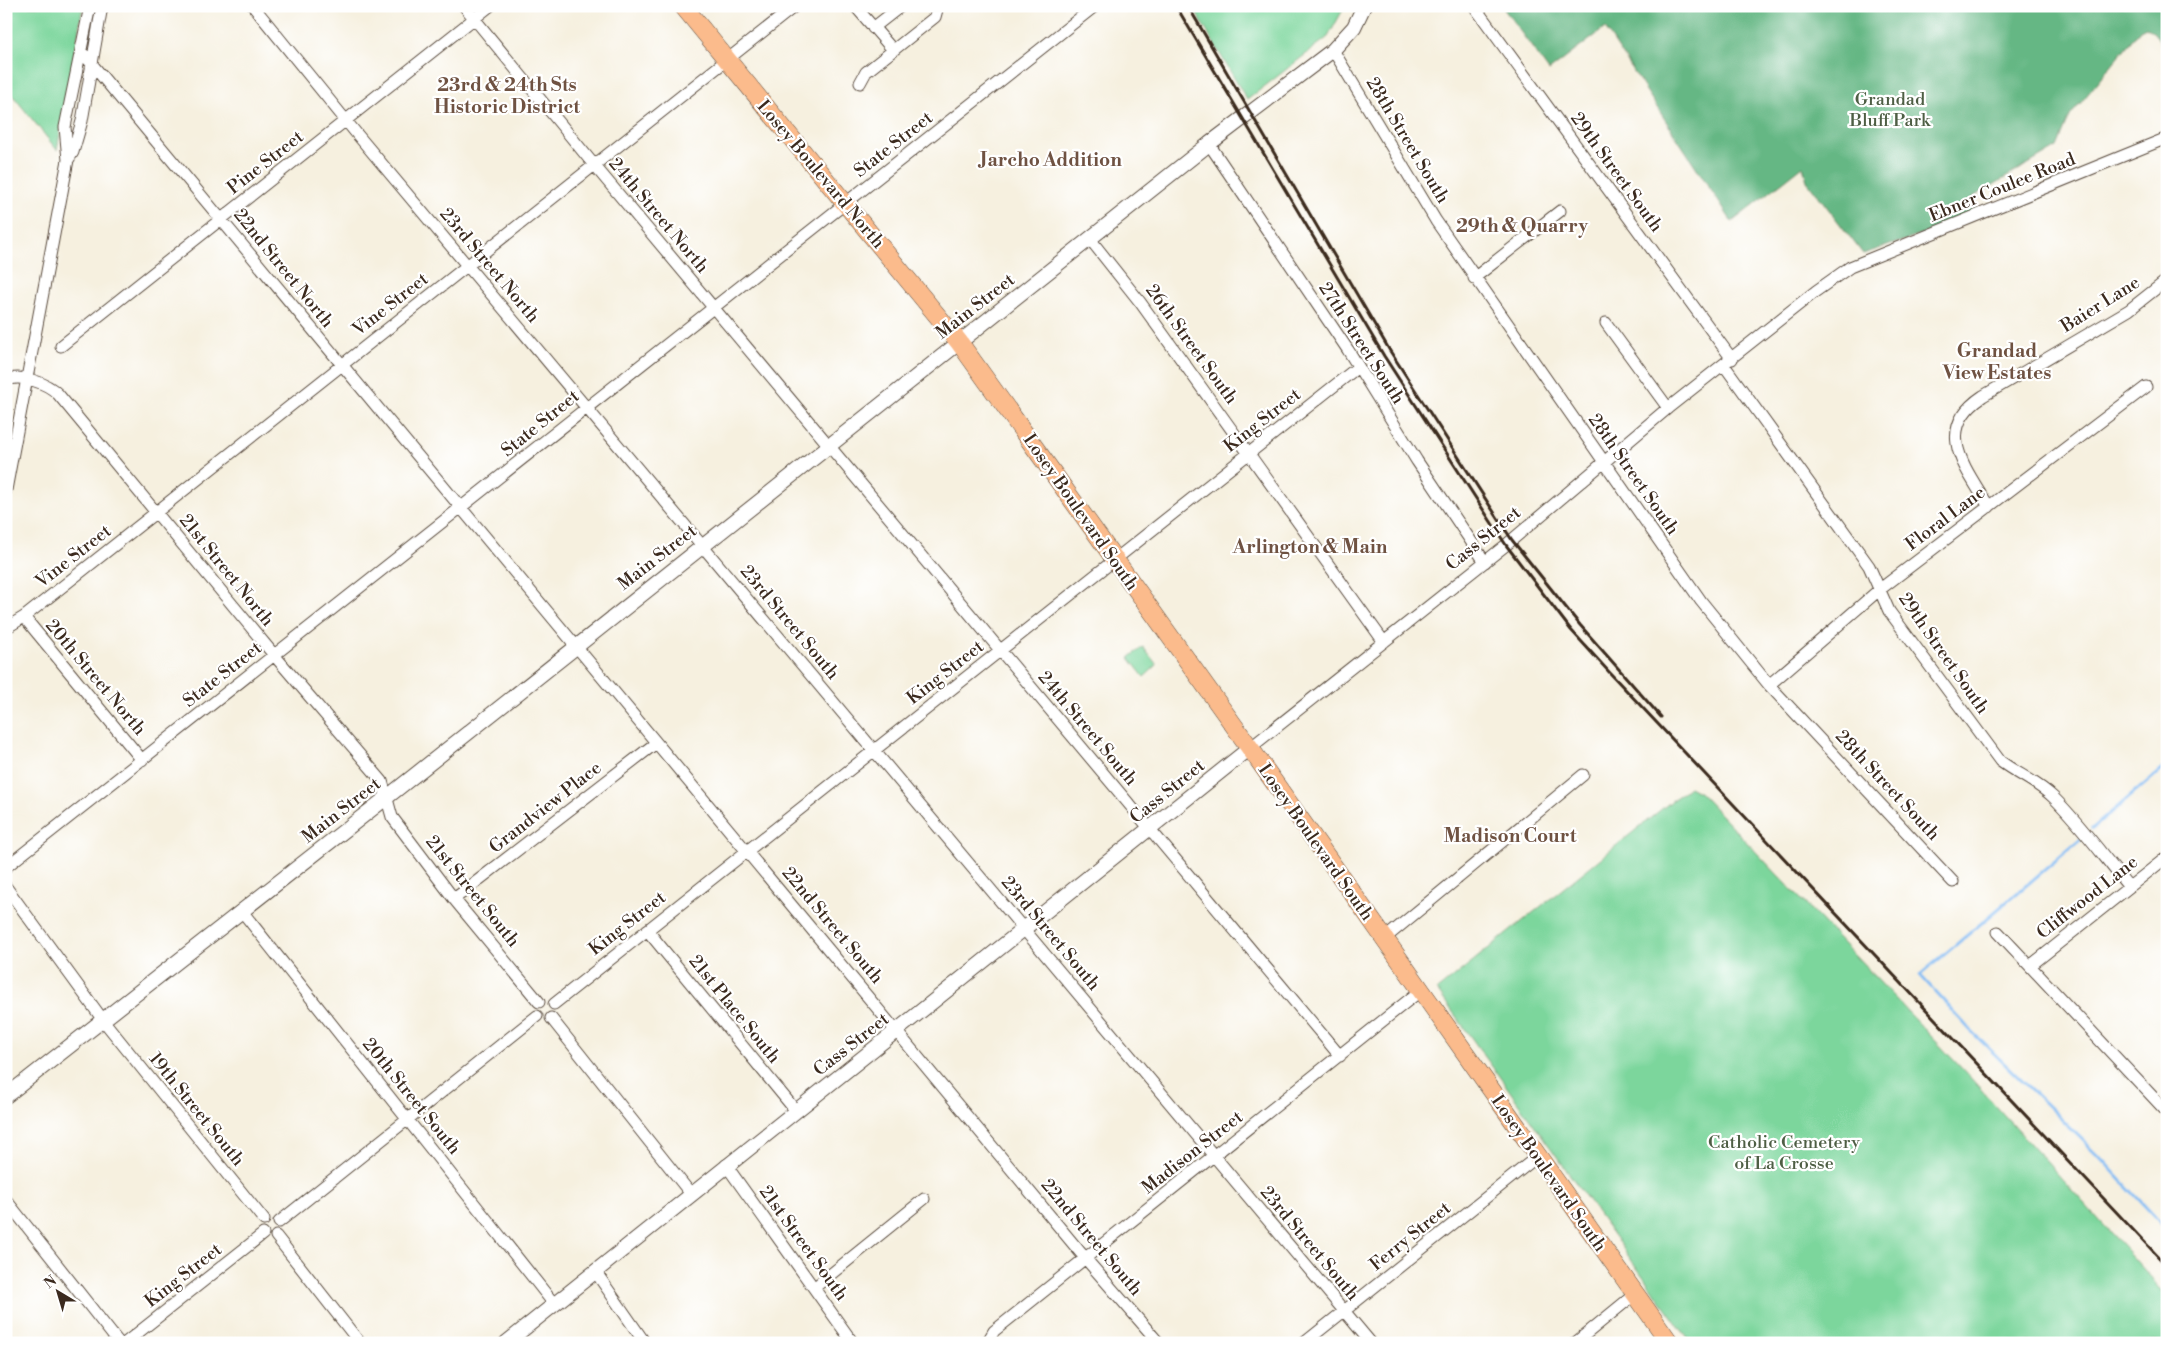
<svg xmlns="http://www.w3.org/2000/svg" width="2173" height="1349" font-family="'Libre Bodoni',serif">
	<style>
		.green { fill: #7cd69c; stroke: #5c805d }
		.forest { fill: #65b784; stroke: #507051 }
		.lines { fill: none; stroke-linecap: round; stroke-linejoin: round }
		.stream { stroke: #83bcf4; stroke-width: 3 }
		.minor-casing { stroke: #57483b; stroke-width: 13 }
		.tertiary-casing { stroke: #57483b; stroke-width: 16 }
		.primary-casing { stroke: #57483b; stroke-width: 19 }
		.minor { stroke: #fff; stroke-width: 11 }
		.tertiary { stroke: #fff; stroke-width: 14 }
		.primary { stroke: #fbbb8c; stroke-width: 18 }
		.rail { stroke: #3b2a1e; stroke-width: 3 }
		.labels { text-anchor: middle; stroke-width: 4.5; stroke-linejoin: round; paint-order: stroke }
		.park-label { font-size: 18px; fill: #4e5e44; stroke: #fff }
		.street-label { font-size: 18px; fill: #3b2a1e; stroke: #fff }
		.neighbourhood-label { font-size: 19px; font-weight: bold; fill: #6f5242; stroke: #fff }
	</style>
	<rect width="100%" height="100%" fill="#fff"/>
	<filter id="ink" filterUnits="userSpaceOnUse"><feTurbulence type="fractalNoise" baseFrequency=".02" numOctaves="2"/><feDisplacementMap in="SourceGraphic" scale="10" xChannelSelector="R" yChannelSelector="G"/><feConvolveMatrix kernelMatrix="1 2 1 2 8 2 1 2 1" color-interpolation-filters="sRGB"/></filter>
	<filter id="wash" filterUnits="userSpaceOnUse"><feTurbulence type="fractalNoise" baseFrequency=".0096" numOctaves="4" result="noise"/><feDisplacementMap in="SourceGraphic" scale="20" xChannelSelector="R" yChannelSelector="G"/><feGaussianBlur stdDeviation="1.12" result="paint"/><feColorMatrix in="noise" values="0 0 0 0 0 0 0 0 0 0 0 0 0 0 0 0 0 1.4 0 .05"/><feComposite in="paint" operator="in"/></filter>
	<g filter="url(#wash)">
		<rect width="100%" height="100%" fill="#f6f0df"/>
		<path class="green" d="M6 6H83L57 150 6 87Z
			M1192 6H1345L1328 37 1247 100Z
			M1143 647 1157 665 1144 677 1129 658Z
			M1689 787 1700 793 1967 1074 2167 1295V1343H1691L1437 990Z"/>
		<path class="forest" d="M1507 6H2167V59C2162 46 2159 34 2146 27L2140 30 2070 116 2057 147 1973 197 1977 209 1957 223 1863 254 1807 181 1803 166 1732 222 1605 28 1549 71 1504 9Z"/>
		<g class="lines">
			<path class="stream" d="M2092 829 2167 765
				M2080 840 1920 975 1971 1031 2097 1154 2167 1230"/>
		</g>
	</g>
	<g filter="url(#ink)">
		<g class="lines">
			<defs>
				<path id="minor" d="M253 6 356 133 1371 1343
					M464 6 594 165 1340 1056
					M855 6 893 50
					M1474 6 1732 359
					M873 28 901 6
					M1333 50 1436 221 1701 601 1769 685 1953 882
					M81 51 1085 1258 1159 1343
					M860 83 866 72 935 17 938 6
					M1209 144 1348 350 1417 461 1485 562
					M68 160 73 152 82 121 102 6
					M1090 239 1140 302 1384 642
					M1474 278 1560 211
					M1606 323 1668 408
					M61 346 490 6
					M1724 365 1869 566 1889 611 2000 761C2017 774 2038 782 2054 798 2081 825 2104 857 2129 887
					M6 380C22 374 47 383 58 394L274 655 382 781 392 817 454 899 539 1002
					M6 490 68 160 65 127 90 6
					M1989 507C1966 468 1932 430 1983 396L2129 310 2167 280
					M24 617 142 760
					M6 628 24 617 795 6
					M1769 685 1879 590 2146 387
					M1250 748 1506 545 1668 408 1816 291 1850 267 2167 138
					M6 867 1095 6
					M6 887 103 1020 264 1220
					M454 899 656 743
					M241 910 554 1304
					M647 930 796 1111
					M1998 932 2167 1112
					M1384 939 1583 775
					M2030 966 2167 857
					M554 1004 1358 367
					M551 1018 691 1194
					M726 1165 853 1343
					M6 1200 119 1343
					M279 1222 537 1016
					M276 1236 360 1343
					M595 1271 645 1343
					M815 1287 924 1199
					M125 1343 263 1234
					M987 1343 994 1331 1420 991
					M1304 1343 1538 1156
					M1575 1343 1635 1294"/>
				<path id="tertiary" d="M6 1096 386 798 1209 144 1333 50 1354 27 1364 6
					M506 1343 1250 748"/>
				<path id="primary" d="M683 6 959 342 1250 748 1670 1343"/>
			</defs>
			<use href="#minor" class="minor-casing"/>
			<use href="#tertiary" class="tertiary-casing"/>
			<use href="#primary" class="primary-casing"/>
			<use href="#minor" class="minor"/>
			<use href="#tertiary" class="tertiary"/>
			<use href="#primary" class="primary"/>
			<path class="rail" d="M1176 6 1384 356 1506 545 1571 630 1610 673 2167 1266
				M1188 6 1390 351 1512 540 1580 625 1661 717"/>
		</g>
	</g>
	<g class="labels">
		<g class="park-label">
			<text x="1890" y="105">Grandad<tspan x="1890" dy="21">Bluff Park</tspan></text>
			<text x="1784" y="1148">Catholic Cemetery<tspan x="1784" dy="21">of La Crosse</tspan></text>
		</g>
		<g class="street-label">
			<text transform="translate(1408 140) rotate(59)" y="6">28th Street South</text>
			<text transform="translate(893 144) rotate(-38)" y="6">State Street</text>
			<text transform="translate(265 162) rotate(-38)" y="6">Pine Street</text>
			<text transform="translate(1617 172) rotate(54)" y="6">29th Street South</text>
			<text transform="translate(821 174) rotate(50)" y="6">Losey Boulevard North</text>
			<text transform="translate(2002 187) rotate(-22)" y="6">Ebner Coulee Road</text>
			<text transform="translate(659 215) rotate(50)" y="6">24th Street North</text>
			<text transform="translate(490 265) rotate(50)" y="6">23rd Street North</text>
			<text transform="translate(284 268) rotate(51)" y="6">22nd Street North</text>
			<text transform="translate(390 304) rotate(-38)" y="6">Vine Street</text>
			<text transform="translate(2100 304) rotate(-32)" y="6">Baier Lane</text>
			<text transform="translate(975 306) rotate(-38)" y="6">Main Street</text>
			<text transform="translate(1362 343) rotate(57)" y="6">27th Street South</text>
			<text transform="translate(1192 344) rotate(54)" y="6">26th Street South</text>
			<text transform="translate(1262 420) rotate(-38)" y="6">King Street</text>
			<text transform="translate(540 423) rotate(-39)" y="6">State Street</text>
			<text transform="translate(1634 474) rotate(55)" y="6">28th Street South</text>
			<text transform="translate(1081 512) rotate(55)" y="6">Losey Boulevard South</text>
			<text transform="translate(1945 518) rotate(-37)" y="6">Floral Lane</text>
			<text transform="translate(1483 538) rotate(-39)" y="6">Cass Street</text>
			<text transform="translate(73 556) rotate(-38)" y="6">Vine Street</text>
			<text transform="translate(657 557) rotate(-38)" y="6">Main Street</text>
			<text transform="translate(227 570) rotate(51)" y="6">21st Street North</text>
			<text transform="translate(790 622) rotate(50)" y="6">23rd Street South</text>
			<text transform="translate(1944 653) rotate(55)" y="6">29th Street South</text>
			<text transform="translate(945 672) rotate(-38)" y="6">King Street</text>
			<text transform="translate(222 674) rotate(-38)" y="6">State Street</text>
			<text transform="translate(96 677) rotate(50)" y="6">20th Street North</text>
			<text transform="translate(1088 728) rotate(50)" y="6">24th Street South</text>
			<text transform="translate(1888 785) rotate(47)" y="6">28th Street South</text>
			<text transform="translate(1167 791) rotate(-39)" y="6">Cass Street</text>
			<text transform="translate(545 807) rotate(-38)" y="6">Grandview Place</text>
			<text transform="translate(341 810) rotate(-38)" y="6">Main Street</text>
			<text transform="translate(1316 842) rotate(55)" y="6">Losey Boulevard South</text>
			<text transform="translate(473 891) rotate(51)" y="6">21st Street South</text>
			<text transform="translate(2087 897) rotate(-38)" y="6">Cliffwood Lane</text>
			<text transform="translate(627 923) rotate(-38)" y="6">King Street</text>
			<text transform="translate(833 925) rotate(50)" y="6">22nd Street South</text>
			<text transform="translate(1051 933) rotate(50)" y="6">23rd Street South</text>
			<text transform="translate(735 1009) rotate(51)" y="6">21st Place South</text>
			<text transform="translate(851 1044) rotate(-38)" y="6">Cass Street</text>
			<text transform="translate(412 1096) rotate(51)" y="6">20th Street South</text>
			<text transform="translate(197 1109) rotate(51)" y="6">19th Street South</text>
			<text transform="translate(1192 1152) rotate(-38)" y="6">Madison Street</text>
			<text transform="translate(1549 1173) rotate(55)" y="6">Losey Boulevard South</text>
			<text transform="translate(1410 1236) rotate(-39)" y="6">Ferry Street</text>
			<text transform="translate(1092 1237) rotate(50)" y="6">22nd Street South</text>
			<text transform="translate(804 1243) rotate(54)" y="6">21st Street South</text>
			<text transform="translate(1310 1243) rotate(50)" y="6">23rd Street South</text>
			<text transform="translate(183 1275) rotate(-38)" y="6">King Street</text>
		</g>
		<g class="neighbourhood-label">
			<text x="507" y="91">23rd &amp; 24th Sts<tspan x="507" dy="22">Historic District</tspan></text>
			<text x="1051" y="166">Jarcho Addition</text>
			<text x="1522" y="232">29th &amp; Quarry</text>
			<text x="1997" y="357">Grandad<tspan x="1997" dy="22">View Estates</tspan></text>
			<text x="1310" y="553">Arlington &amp; Main</text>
			<text x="1510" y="842">Madison Court</text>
		</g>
	</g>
	<rect width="2173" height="1349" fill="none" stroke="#fff" stroke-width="25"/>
	<g transform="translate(58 1292) rotate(322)" stroke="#ffffff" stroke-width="4" paint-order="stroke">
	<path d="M0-4L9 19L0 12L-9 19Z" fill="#3b2a1e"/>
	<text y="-8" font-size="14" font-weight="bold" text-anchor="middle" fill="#3b2a1e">N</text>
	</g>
</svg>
